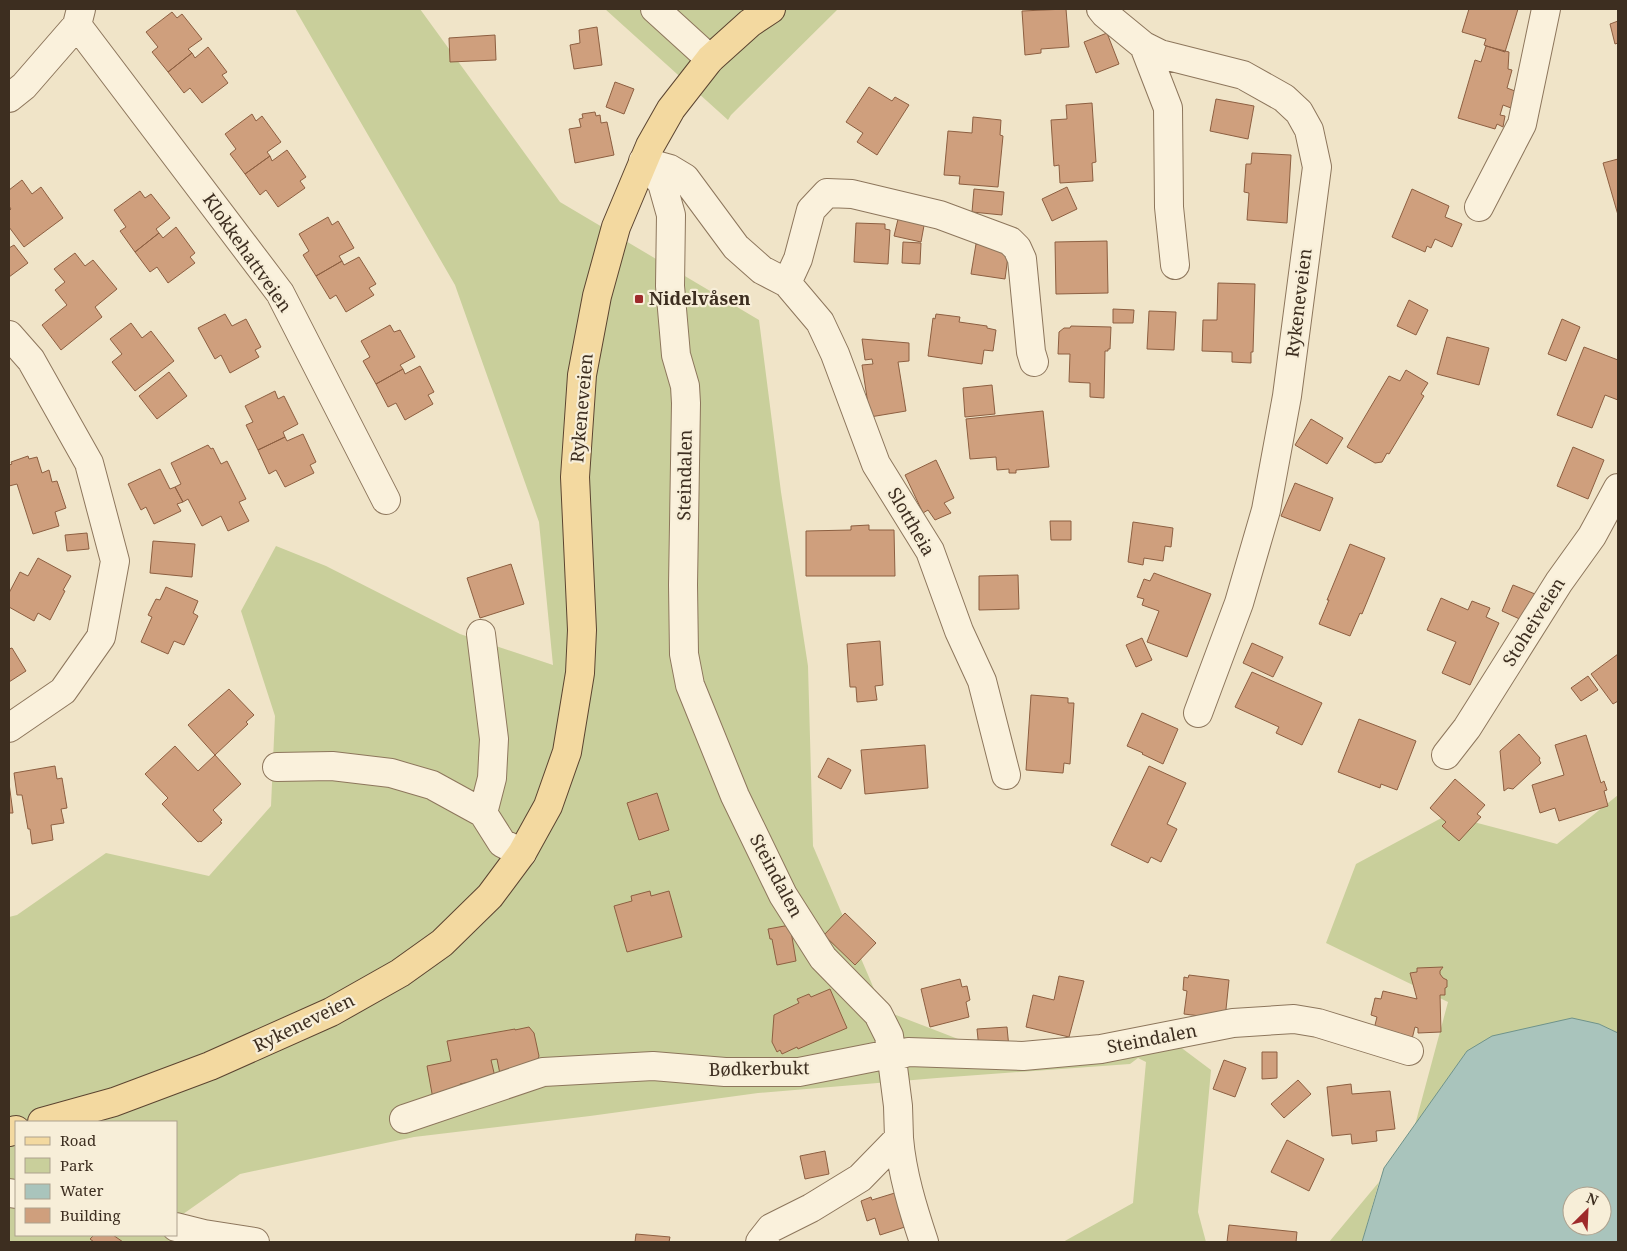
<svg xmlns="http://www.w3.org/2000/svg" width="1627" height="1251" font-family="'Noto Serif',serif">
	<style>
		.green { fill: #c9cf9b }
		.water { fill: #a9c4bc; stroke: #6f938a; fill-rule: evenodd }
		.building { fill: #cf9f7d; stroke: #8d5f41 }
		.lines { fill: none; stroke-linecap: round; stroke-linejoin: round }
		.minor-casing { stroke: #8d765c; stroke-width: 30 }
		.major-casing { stroke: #5b4430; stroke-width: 30 }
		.minor { stroke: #faf1dc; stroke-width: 28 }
		.major { stroke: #f3d9a0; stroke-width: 28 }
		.poi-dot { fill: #9e2a2b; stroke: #f7eed8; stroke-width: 2 }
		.labels { text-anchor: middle; stroke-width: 4.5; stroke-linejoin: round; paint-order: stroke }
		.street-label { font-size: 18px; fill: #3d2e20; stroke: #f7eed8 }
		.poi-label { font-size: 18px; font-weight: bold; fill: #3d2e20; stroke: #f7eed8; text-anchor: start }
	</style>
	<rect width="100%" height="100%" fill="#f0e4c8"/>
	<path class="green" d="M295 9H420L560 202 759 320 781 492 808 666 813 846 883 1010 984 1049 1163 1034 1211 1070 1198 1212 1206 1242H1063L1133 1203 1146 1062 1138 1058 1130 1064 937 1078 758 1093 590 1116 414 1137 240 1174 176 1219V1122H16V1235H176L190 1242H9V917L17 915 106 853 209 876 271 806 275 716 241 611 276 546 326 566 460 634 553 665 539 522 455 285Z
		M605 9H838L731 115 728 120Z
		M1618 795V1033L1599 1024 1467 1051 1415 1125 1448 1002 1326 943 1356 864 1447 815 1557 844Z
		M1379 1182 1362 1242H1329Z"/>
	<path class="water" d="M1572 1018 1599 1024 1618 1033V1242H1362L1384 1168 1467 1051 1492 1036ZM1572 1196H1602V1226H1572Z"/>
	<path class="building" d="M1066 9 1069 47 1041 49V53L1025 55 1022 11Z
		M1469 9H1518L1505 52 1484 45 1486 39 1462 32Z
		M172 12 177 18 182 14 202 39 188 49 192 53 168 72 152 52 158 47 146 32Z
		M1618 21V43L1615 44 1610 24Z
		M597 27 602 65 574 69 570 45 580 43 579 30Z
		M1107 33 1119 64 1096 73 1084 42Z
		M495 35 496 60 450 62 449 38Z
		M1486 46 1509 52 1508 69 1512 70 1507 88 1515 91 1511 108 1503 105 1500 115 1505 116 1503 127 1497 124 1495 129 1458 118 1475 60 1481 62Z
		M208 47 227 72 222 75 228 83 202 103 190 88 184 93 168 72 192 53 195 58Z
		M615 82 634 89 624 114 606 107Z
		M869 87 892 101 895 97 909 105 877 155 857 142 863 133 846 122Z
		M1216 99 1254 106 1248 139 1210 131Z
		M1092 103 1096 162 1092 163 1093 181 1060 183 1059 165 1054 166 1051 120 1067 119 1066 105Z
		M595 112 596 116 600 115 601 123 607 122 614 155 575 163 569 129 581 127 579 119 583 118 582 114Z
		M252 114 256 121 262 116 281 142 267 152 270 156 245 174 230 154 236 149 225 134Z
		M973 117 1001 120 1000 135 1003 136 998 187 959 184 960 176 944 175 948 131 972 133Z
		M287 150 306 177 300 181 305 188 278 207 266 190 260 195 245 174 270 156 272 161Z
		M1252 153 1291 155 1287 223 1247 220 1249 193 1244 192 1246 164H1251Z
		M1618 159V215L1603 163Z
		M22 180 32 194 41 187 63 218 24 247 9 227V211L11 209 9 206V190Z
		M1067 187 1077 209 1052 221 1042 199Z
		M974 189 1004 192 1002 215 972 212Z
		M1412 189 1449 206 1445 217 1462 224 1452 247 1435 239 1431 248 1427 246 1425 252 1392 237Z
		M140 191 145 198 151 194 170 218 156 229 159 233 135 252 120 231 126 227 114 210Z
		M899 215 925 220 921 242 894 236Z
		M328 217 332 225 338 221 354 248 339 256 342 261 316 276 303 255 309 251 299 234Z
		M856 223 885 224V229L890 230 888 264 854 262Z
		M176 227 195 253 190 257 195 263 168 283 157 267 150 272 135 252 159 233 163 238Z
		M1107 241 1108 293 1056 294 1055 242Z
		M903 242 921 243 920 264 902 263Z
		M976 244 1009 249 1005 279 971 274Z
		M14 245 28 263 9 277V248Z
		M75 253 85 266 93 260 117 289 95 307 102 317 61 350 42 325 67 305 55 290 65 282 54 269Z
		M359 257 376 284 369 288 374 295 346 312 336 295 330 299 316 276 342 261 344 265Z
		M1218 283 1255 284 1253 352H1251V363L1232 362V352L1202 351 1203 320H1217Z
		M1409 300 1428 310 1416 335 1397 326Z
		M1113 309 1134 310 1133 323H1113Z
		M1149 311 1176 312 1174 350 1147 349Z
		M225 314 232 326 246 319 261 347 255 350 259 357 230 373 221 355 215 359 198 328Z
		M936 314 960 317 959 322 987 326V328L996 330 993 351 984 350 982 364 928 356 933 318 935 319Z
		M1562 319 1580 327 1566 361 1548 354Z
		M131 323 142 338 151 331 174 361 135 391 112 362 122 354 110 339Z
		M390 325 394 332 400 330 415 357 400 365 403 369 376 384 363 361 370 357 361 341Z
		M1071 326 1111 327 1110 349H1108V351H1105L1104 398 1090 397V383L1069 382 1070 354H1058L1059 332 1064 328H1070Z
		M1447 337 1489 348 1479 385 1437 374Z
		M862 339 909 343V361L898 362 906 411 870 417 862 365 873 364 872 359 865 360Z
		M1584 347 1618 360V400L1605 395 1592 428 1557 415Z
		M420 366 434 392 428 395 433 404 405 420 396 403 388 407 376 384 403 369 405 374Z
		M1406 370 1428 383 1421 394 1424 396 1389 454 1387 453 1382 462 1375 463 1347 447 1389 376 1400 381Z
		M169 372 187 396 157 419 139 396Z
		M992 385 995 414 965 417 963 388Z
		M275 391 278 399 284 396 298 424 283 432 285 437 258 450 246 425 253 422 245 406Z
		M1043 411 1049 467 1016 470V473H1009V469L997 470 996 457 970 459 966 419Z
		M1311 419 1343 438 1327 464 1295 445Z
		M303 434 316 462 310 465 314 473 285 487 276 470 269 474 258 450 285 437 287 441Z
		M208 445 211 449 213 448 221 464 227 461 246 499 239 502 249 521 228 531 221 516 202 526 188 499 183 502 175 487 181 484 171 463Z
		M1573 447 1604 460 1588 499 1557 486Z
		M28 456 29 459 37 457 42 473 49 470 52 482 57 481 66 508 55 512 59 526 33 534 17 484 9 486V465L12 464 11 462Z
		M936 460 954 498 944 503 951 513 935 520 928 510 923 513 905 475Z
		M160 469 170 489 175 487 183 502 177 504 181 511 154 524 146 507 141 510 128 484Z
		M1295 483 1333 498 1320 531 1281 516Z
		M1050 521H1071V540H1051Z
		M1133 522 1173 528 1171 547 1165 546 1163 561 1144 558 1143 565 1128 562Z
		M869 525V530H894L895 576H806V531L851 530V526Z
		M87 533 89 549 67 551 65 535Z
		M153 541 195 544 192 577 150 573Z
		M1350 544 1385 558 1362 614 1360 613 1350 636 1319 624 1329 600H1327Z
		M38 558 71 576 63 590 65 591 50 620 38 613 34 621 9 607V593L20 572 28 576Z
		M511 564 524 604 480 618 467 578Z
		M1154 573 1211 594 1187 657 1147 642 1159 611 1142 605 1144 599 1137 597 1144 579 1150 581Z
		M1018 575 1019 609 979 610V576Z
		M1513 585 1535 594 1524 621 1502 611Z
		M166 587 198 601 193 613 198 616 184 645 174 641 168 654 141 642 152 617 148 615 156 599 160 600Z
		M1441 598 1468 610 1472 601 1490 608 1486 617 1499 623 1470 685 1442 673 1456 642 1427 630Z
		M1142 638 1152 660 1136 667 1126 645Z
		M880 641 883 685 875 686 877 700 857 702 856 687H850L847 644Z
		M1252 643 1283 657 1273 677 1243 663Z
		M12 648 26 671 9 682V649Z
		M1618 654V701L1613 704 1591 674Z
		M1252 672 1322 703 1302 745 1276 733 1279 727 1235 707Z
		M1588 676 1598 690 1581 701 1571 688Z
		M229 689 254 715 246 722 248 724 215 755 188 725Z
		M1031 695 1068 698V703H1074L1070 764 1064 763 1063 773 1026 770Z
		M1142 713 1178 729 1163 764 1142 754 1143 753 1127 746Z
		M1359 719 1416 741 1397 790 1381 784 1380 788 1338 772Z
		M1519 734 1540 758 1539 760 1541 763 1513 789 1508 788 1504 791 1500 751Z
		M1586 735 1601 783 1604 781 1607 790 1604 791 1608 806 1559 821 1555 808 1540 813 1532 785 1564 775 1555 745Z
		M925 745 928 788 865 794 861 750Z
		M175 746 198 771 215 755 241 784 213 810 222 820 220 822 222 823 201 842 200 841 198 842 162 804 168 798 145 774Z
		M828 758 851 770 841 789 818 777Z
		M55 766 57 779 62 778 67 808 61 809 64 823 51 825 53 840 32 844 30 829H28L22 795H17L14 773Z
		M1149 766 1186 783 1167 824 1177 829 1161 862 1151 857 1148 863 1111 845Z
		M1455 779 1485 805 1477 814 1481 817 1459 841 1442 826 1446 822 1430 808Z
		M9 783 13 813H9Z
		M657 793 669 830 639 840 627 803Z
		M650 891 651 896 669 891 682 937 627 952 614 906 632 901 631 896Z
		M845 913 876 943 855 965 824 935Z
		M790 925 796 961 777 965 772 939H770L768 929Z
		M1443 967 1440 971V974L1443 978 1447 980V987L1445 988V995H1440L1441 1032 1418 1033V1028L1415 1027 1410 1047 1372 1037 1377 1017 1371 1015 1375 998 1381 999 1383 991 1417 999 1410 973 1417 972V968Z
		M1189 975 1229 980 1225 1019 1184 1014 1187 991 1183 990 1184 977 1188 978Z
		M1059 976 1084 981 1069 1037 1026 1027 1033 995 1054 1000Z
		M960 979 962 987 967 986 970 1000 966 1002 969 1017 930 1027 921 989Z
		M830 989 847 1028 798 1049 797 1047 782 1054 780 1050 777 1052 772 1042 774 1015 799 1003 797 999 809 994 811 997Z
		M529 1027 534 1033 539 1056 535 1067 500 1074 497 1059 491 1060 495 1077 460 1084 462 1093 433 1099 427 1066 451 1061 447 1041 515 1029V1030Z
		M1007 1027 1009 1048 979 1049 977 1029Z
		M1262 1052H1277V1078L1262 1079Z
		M1224 1060 1246 1068 1235 1097 1213 1089Z
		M1298 1080 1311 1094 1284 1118 1271 1104Z
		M1351 1084 1352 1094 1390 1091 1395 1129 1376 1131 1377 1141 1352 1144 1351 1134 1332 1136 1327 1087Z
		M1287 1140 1324 1159 1309 1191 1271 1172Z
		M825 1151 829 1174 805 1179 800 1156Z
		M898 1192 908 1226 880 1235 875 1218 867 1221 861 1201 871 1197 872 1200Z
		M1229 1225 1297 1232 1296 1242H1227Z
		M636 1234 670 1237 669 1242H635Z
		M94 1235H113L123 1242H94L90 1239Z"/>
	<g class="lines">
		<defs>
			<path id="minor" d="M655 9 710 59
				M1101 9 1105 14 1144 46 1160 54 1243 75 1284 98 1299 112 1309 130 1317 167 1287 396 1266 510 1239 603 1198 713
				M77 25 280 293 386 500
				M1144 46 1168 108 1169 207 1175 265
				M9 98 24 86 77 25 81 9
				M643 161 662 183 671 215 670 286 676 355 685 386 686 403 683 585 684 654 690 685 735 796 783 895 823 958 878 1014 889 1036 898 1106 899 1138 860 1178 811 1208 771 1228 760 1242
				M645 162 670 169 685 178 736 247 762 270 787 283 820 322 835 354 876 464 930 551 959 631 982 681 1006 775
				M1479 207 1522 124 1546 9
				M787 283 798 259 811 210 827 193 852 194 940 215 1010 241 1017 248 1022 259 1031 352 1034 362
				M9 335 31 360 89 463 115 561 101 637 63 691 9 728
				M481 634 494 739 492 778 483 813
				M1446 755 1467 728 1559 582 1592 536 1618 488
				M277 767 332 766 391 773 432 785 483 813 502 843 522 853
				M404 1119 543 1072 653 1066 725 1072H799L880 1056 893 1057 908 1052 1023 1056 1101 1049 1233 1023 1294 1019 1318 1023 1409 1051
				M899 1138C902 1174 913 1209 924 1242
				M9 1193 16 1194
				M176 1227 204 1234 255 1242"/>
			<path id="major" d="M42 1122 114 1102 210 1066 331 1012 400 973 442 943 490 896 522 853 548 806 567 752 580 673 582 630 575 477 582 375 597 296 616 227 650 146 671 109 710 59 750 23 771 9
				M9 1132 16 1130"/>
		</defs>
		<use href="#minor" class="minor-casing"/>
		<use href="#major" class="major-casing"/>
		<use href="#minor" class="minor"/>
		<use href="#major" class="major"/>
	</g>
	<rect class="poi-dot" x="634" y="294" width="10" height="10" rx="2.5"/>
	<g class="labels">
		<g class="street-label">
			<text transform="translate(247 253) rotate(55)" y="6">Klokkehattveien</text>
			<text transform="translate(1299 303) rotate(-83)" y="6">Rykeneveien</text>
			<text transform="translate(582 408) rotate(-85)" y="6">Rykeneveien</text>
			<text transform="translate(685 475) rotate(-89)" y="6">Steindalen</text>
			<text transform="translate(911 522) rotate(60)" y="6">Slottheia</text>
			<text transform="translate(1534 622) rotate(-58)" y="6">Stoheiveien</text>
			<text transform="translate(776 876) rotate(62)" y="6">Steindalen</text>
			<text transform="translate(304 1023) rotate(-26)" y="6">Rykeneveien</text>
			<text transform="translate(1152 1039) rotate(-11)" y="6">Steindalen</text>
			<text transform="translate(759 1069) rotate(-1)" y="6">Bødkerbukt</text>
		</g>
		<g class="poi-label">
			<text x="649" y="305">Nidelvåsen</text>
		</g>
	</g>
	<rect width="1627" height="1251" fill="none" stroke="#3d2e20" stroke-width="20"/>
	<rect x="15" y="1121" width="162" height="115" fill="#f7eed8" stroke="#ada18e"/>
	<rect x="25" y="1137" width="25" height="8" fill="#f3d9a0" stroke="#ada18e"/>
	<text x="60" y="1146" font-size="15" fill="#3d2e20">Road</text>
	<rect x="25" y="1158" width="25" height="15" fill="#c9cf9b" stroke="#ada18e"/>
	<text x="60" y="1171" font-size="15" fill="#3d2e20">Park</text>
	<rect x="25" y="1184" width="25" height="15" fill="#a9c4bc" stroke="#ada18e"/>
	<text x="60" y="1196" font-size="15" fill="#3d2e20">Water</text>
	<rect x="25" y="1208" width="25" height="15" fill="#cf9f7d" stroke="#ada18e"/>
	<text x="60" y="1221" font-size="15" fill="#3d2e20">Building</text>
	<g transform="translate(1587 1211) rotate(24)"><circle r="24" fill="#f7eed8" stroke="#ada18e"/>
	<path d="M0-4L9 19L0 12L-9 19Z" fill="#9e2a2b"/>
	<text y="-8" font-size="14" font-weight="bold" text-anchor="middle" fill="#3d2e20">N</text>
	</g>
</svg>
